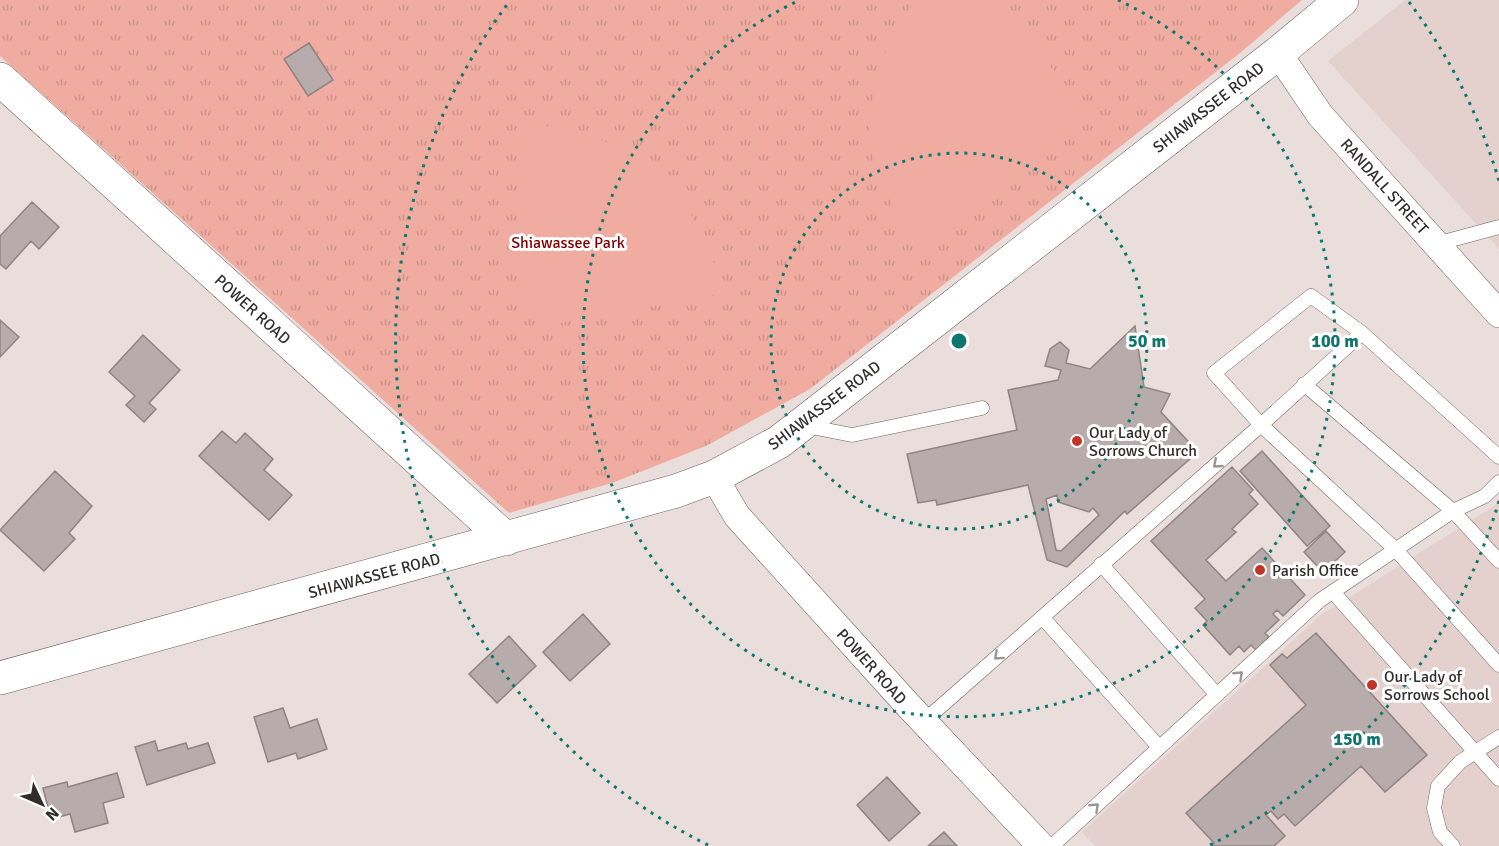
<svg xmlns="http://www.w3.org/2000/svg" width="1499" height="846" font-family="Signika,sans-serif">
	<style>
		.built { fill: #e4d1cd }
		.park { fill: url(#park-tufts) }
		.pitch { fill: #f0aca1 }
		.building { fill: #b7acab; stroke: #8e8482; stroke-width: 1.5; fill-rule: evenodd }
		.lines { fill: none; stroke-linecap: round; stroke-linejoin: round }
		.service-casing { stroke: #6b6260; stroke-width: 15 }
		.minor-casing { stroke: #6b6260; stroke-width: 28 }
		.tertiary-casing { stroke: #6b6260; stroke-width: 34 }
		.service { stroke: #fff; stroke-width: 14 }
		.minor { stroke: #fff; stroke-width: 27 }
		.tertiary { stroke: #fff; stroke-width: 33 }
		.oneway { stroke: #989696 }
		.ring { fill: none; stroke: #0f766e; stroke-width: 3; stroke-dasharray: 3 6 }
		.poi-dot { fill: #c13428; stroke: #fff; stroke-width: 2 }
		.labels { text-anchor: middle; stroke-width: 6; stroke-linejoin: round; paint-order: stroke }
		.street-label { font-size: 16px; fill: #322d2d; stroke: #fff }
		.park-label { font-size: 16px; fill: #7d0000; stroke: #fff }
		.poi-label { font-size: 16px; fill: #322d2d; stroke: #fff; text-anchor: start }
		.centre { fill: #0f766e; stroke: #fff; stroke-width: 3 }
		.ring-label { font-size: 18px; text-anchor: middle; font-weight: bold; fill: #0f766e; stroke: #fff; stroke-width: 6; stroke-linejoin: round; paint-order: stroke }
	</style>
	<defs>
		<pattern id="park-tufts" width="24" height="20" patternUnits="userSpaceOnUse" patternTransform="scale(1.5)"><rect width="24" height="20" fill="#f0aca1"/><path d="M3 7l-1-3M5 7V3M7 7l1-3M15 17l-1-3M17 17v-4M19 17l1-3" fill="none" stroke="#ce948b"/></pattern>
	</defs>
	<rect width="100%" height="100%" fill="#e9dedc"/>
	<path class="built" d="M1405 0H1499V249L1328 61Z
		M1499 500V846H1095L1082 832 1321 615 1494 506Z"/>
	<path class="park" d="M0 0H1302L1240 53 810 389 706 446 612 483 509 513 0 56Z"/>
	<path class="pitch" d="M917 0H1000L1079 104 1077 126 923 248C905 225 887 202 878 173 859 115 878 46 917 0Z
		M522 125C536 126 550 125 564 128 582 133 621 146 637 156 684 187 708 241 724 293L544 326 519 302Z"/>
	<path class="building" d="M309 43 333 80 308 96 284 59Z
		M32 202 59 227 39 249 31 241 6 269 0 264V236Z
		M0 320 19 337 0 357Z
		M1135 326 1144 387 1170 394 1161 412 1198 452 1127 514 1125 511 1067 567 1047 560 1028 485 937 505 936 500 918 503 907 454 1017 430 1008 390 1058 380 1061 370 1045 366 1050 349 1060 342 1069 350 1066 363 1090 369ZM1057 495 1058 502 1089 512 1093 508 1099 515 1061 551 1056 550 1046 499Z
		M143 335 180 370 149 403 156 409 144 422 126 405 135 396 109 372Z
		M222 431 236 443 245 433 273 459 264 470 292 495 269 520 199 456Z
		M1262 451 1330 526 1307 546 1240 471Z
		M1232 467 1253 490 1249 494 1258 504 1232 529 1236 532 1206 560 1226 581 1262 548 1305 595 1283 616 1277 610 1273 614 1279 620 1265 633 1269 637 1256 650 1251 645 1244 652 1239 646 1230 655 1203 625 1207 621 1195 608 1205 599 1151 541Z
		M55 471 92 506 69 533 75 539 44 571 0 530Z
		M1326 531 1345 552 1323 572 1304 552Z
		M583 614 610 644 570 681 543 652Z
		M1316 633 1427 755 1385 792 1361 766 1295 826 1284 814 1278 819 1271 811 1266 815 1285 836 1274 846H1211L1214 843 1186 813 1306 705 1270 665 1282 654 1287 658Z
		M509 636 536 666 497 703 469 674Z
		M283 708 290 728 317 719 327 749 298 759 296 753 268 762 254 717Z
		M155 741 158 751 186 743 188 749 208 743 215 763 147 785 135 747Z
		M117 773 124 797 103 803 108 823 75 832 70 814 51 819 43 788 67 782 68 787Z
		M887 777 920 813 889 841 857 805Z
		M944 832 957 846H928Z"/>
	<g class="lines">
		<defs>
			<path id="service" d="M1436 244 1499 227
				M1362 333 1311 296 1214 373 1261 425 1396 550 1499 665
				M1304 384 1453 511 1499 561
				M806 426 852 435 982 408
				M1101 564 1217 695
				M1333 592 1499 779
				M1042 617 1159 747
				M923 722 1261 425 1362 333 1499 457
				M1052 846 1319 601 1453 511 1485 496 1499 482
				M1453 846 1440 832 1434 808 1438 786 1460 762 1499 737"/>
			<path id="minor" d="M1278 53 1320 115 1499 314
				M714 477 737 516 907 704 1041 846"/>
			<path id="tertiary" d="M0 79 506 539
				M0 678 676 491 714 477 779 442 1278 53 1342 0"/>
		</defs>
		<use href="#service" class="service-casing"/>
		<use href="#minor" class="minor-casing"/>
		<use href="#tertiary" class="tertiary-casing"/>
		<use href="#service" class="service"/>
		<use href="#minor" class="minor"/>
		<use href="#tertiary" class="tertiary"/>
	</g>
	<defs><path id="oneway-chevron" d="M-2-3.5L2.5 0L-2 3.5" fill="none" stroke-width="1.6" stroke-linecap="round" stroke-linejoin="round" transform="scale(1.5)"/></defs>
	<g class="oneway">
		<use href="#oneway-chevron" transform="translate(1217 464) rotate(139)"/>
		<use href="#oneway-chevron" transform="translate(998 656) rotate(138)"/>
		<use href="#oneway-chevron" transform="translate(1239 675) rotate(-43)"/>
		<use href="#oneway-chevron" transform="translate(1095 807) rotate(-43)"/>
	</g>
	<g class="ring">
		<circle cx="959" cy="341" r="188"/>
		<path d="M1118 0A376 376 0 1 1 800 0"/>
		<path d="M1499 501A563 563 0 0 1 1210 845M708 845A563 563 0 0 1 509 2M1409 2A563 563 0 0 1 1499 181"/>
	</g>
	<g class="poi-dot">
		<circle cx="1077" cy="441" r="6"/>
		<circle cx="1260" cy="570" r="6"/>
		<circle cx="1372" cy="685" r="6"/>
	</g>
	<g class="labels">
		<g class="street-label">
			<text transform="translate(1208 107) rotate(-38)" y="6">SHIAWASSEE ROAD</text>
			<text transform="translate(1385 186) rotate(48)" y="6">RANDALL STREET</text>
			<text transform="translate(253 309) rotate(42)" y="6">POWER ROAD</text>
			<text transform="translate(824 405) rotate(-37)" y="6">SHIAWASSEE ROAD</text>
			<text transform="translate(374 575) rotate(-15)" y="6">SHIAWASSEE ROAD</text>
			<text transform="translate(872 666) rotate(48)" y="6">POWER ROAD</text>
		</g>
		<g class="park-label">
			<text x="568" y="248">Shiawassee Park</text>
		</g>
		<g class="poi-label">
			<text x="1089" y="438">Our Lady of<tspan x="1089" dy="18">Sorrows Church</tspan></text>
			<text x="1272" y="576">Parish Office</text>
			<text x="1384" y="682">Our Lady of<tspan x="1384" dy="18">Sorrows School</tspan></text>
		</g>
	</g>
	<circle cx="959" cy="341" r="9" class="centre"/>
	<g class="ring-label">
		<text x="1147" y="347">50 m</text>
		<text x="1335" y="347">100 m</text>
		<text x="1357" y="745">150 m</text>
	</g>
	<g transform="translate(42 804) rotate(134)" stroke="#ffffff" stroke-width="4.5" paint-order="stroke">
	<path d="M0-4.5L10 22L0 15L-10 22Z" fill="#322d2d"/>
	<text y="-9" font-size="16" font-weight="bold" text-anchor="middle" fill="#322d2d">N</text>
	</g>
</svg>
